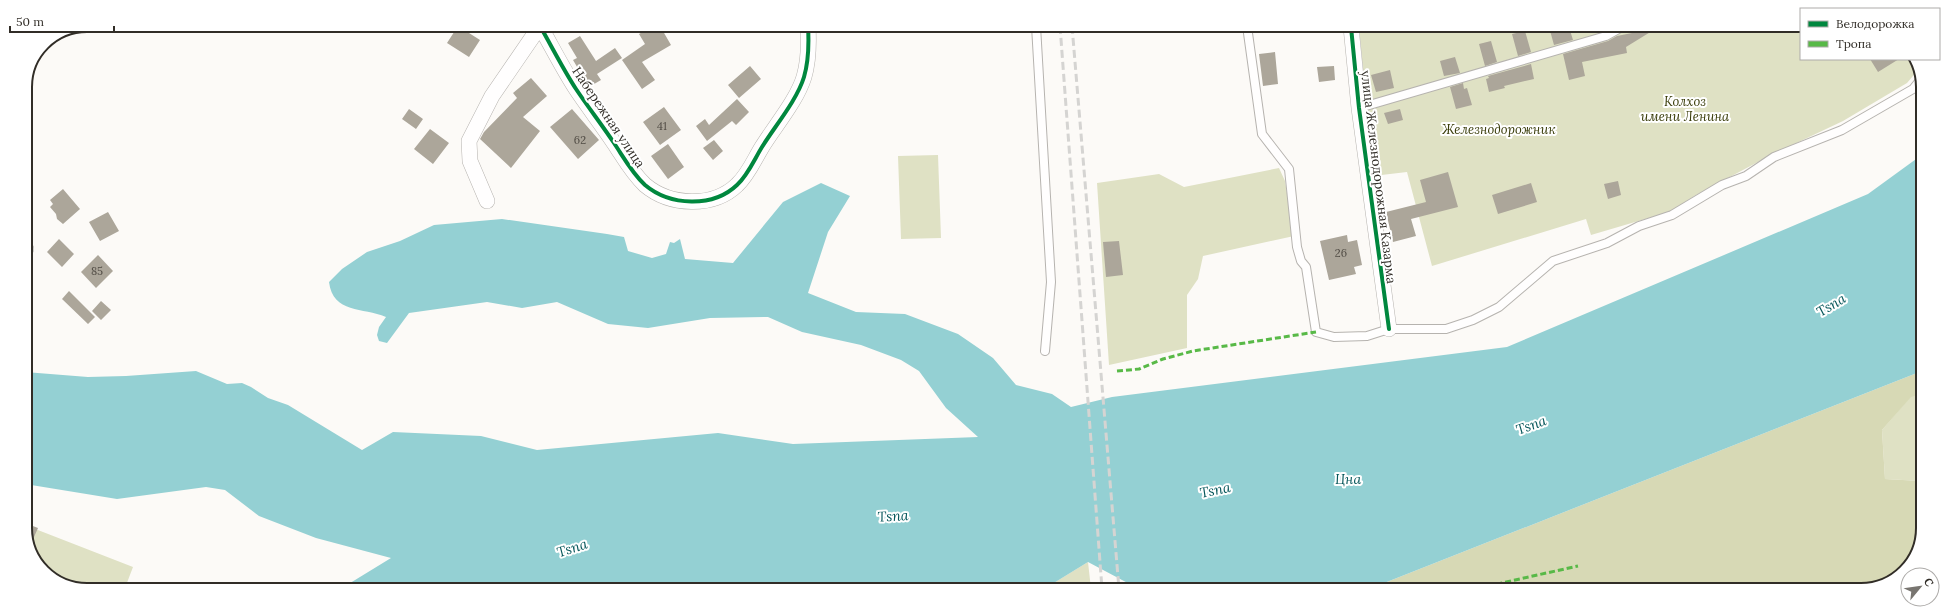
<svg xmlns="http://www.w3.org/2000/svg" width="1948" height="615" font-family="Lora,serif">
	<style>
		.green { fill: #dfe1c4 }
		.forest { fill: #d7d9b5 }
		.water { fill: #94d0d3 }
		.building { fill: #aca69a }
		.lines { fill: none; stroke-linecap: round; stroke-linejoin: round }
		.lane-casing { stroke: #b6b3af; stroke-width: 10 }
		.street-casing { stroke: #b6b3af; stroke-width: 16 }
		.lane { stroke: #fffefe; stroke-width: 8 }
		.street { stroke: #fffefe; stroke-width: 15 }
		.rail { stroke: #d5d4d2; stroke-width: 3; stroke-dasharray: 8 4; stroke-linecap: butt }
		.quiet { stroke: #58b947; stroke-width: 3; stroke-dasharray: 6 3; stroke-linecap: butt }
		.cycleway-casing { stroke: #fff; stroke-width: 6 }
		.cycleway { stroke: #00873e; stroke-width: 4 }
		.labels { text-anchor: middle; stroke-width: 4; stroke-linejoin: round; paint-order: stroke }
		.number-label { font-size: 11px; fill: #504b44 }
		.park-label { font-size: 13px; font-style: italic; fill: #383b08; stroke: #fff }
		.street-label { font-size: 13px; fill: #312d27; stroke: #fff }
		.water-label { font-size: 14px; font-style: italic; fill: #05565a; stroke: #fff }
		.rim { fill: none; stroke: #312d27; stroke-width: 2 }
	</style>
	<rect width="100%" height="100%" fill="#fcfaf7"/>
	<path class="green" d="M1359 27H1801V59H1914L1918 70 1907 83 1843 121 1773 154 1696 195 1669 212 1591 235 1586 219 1432 266 1407 172 1373 176Z
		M938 155 941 238 901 239 898 156Z
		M1279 168 1285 181 1294 236 1203 256 1198 279 1187 295V348L1109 365 1097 183 1159 174 1184 187Z
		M1921 394V481L1885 479 1882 430 1911 396Z
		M25 525 133 567 125 588H71L38 566 25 532Z
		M1088 562 1091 589H1063L1058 585 1052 584Z"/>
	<path class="forest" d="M1922 371 1921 394 1911 397 1882 430 1885 479 1921 481V544L1899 577 1861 590 1369 589Z"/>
	<path class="water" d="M1923 154 1922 371 1369 589H1139L1088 562 1044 589 342 588 391 558 316 538 259 516 225 490 206 487 117 499 25 484V372L88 377 126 376 196 371 227 384 242 383 251 387 268 398 288 405 362 450 393 432 481 436 537 450 718 433 793 444 978 437 946 408 919 371 901 360 861 345 802 332 768 317 710 318 648 328 608 324 557 302 522 308 487 302 409 313 387 343 379 341 377 335 379 327 386 317C363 307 333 314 329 282L342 269 367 252 400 241 434 225 502 219 607 234 624 237 628 251 652 258 666 254 670 242 674 243 680 239 685 259 733 263 783 202 821 183 850 196 828 232 808 293 856 312 905 314 958 334 993 358 1016 385 1052 394 1071 407 1112 397 1507 347 1868 194Z"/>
	<path class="building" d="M458 26 480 40 469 57 447 43Z
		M653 26H660L671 45 642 62 655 80 642 89 622 60 645 44 639 34Z
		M1549 27H1569L1573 40 1554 45Z
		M1652 29V31L1626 47 1627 53 1582 62 1585 76 1569 80 1563 54 1608 41 1617 36Z
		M1525 31 1531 52 1518 56 1512 34Z
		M580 36 596 61 615 48 622 58 597 74 601 80 589 87 573 60 577 58 568 43Z
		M1491 41 1497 62 1485 66 1479 44Z
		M1275 52 1278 84 1263 86 1259 54Z
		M1455 57 1460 73 1444 76 1440 61Z
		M1870 59H1899L1878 72Z
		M1531 64 1534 79 1504 86 1505 88 1489 92 1486 79 1489 78 1488 76Z
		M750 66 761 79 739 98 728 85Z
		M1334 66 1335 80 1319 82 1317 67Z
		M1390 70 1394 88 1376 92 1371 75Z
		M531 78 547 96 523 117 540 131 511 168 480 139 484 132 517 98 513 93Z
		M1463 83 1464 89 1467 88 1472 105 1456 109 1450 87Z
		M737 99 749 112 736 125 732 121 707 141 696 126 705 119 709 125Z
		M664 107 681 130 660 145 643 122Z
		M409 109 423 119 416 129 402 119Z
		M572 109 599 140 578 159 550 127Z
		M1400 109 1403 120 1388 124 1384 113Z
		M430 129 449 143 433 164 414 149Z
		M714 140 723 151 713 160 703 148Z
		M668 144 684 167 668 179 651 156Z
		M1448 172 1458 207 1411 219 1416 236 1393 242 1386 212 1426 202 1420 180Z
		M1618 181 1621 195 1608 199 1604 184Z
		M1531 183 1537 202 1498 214 1492 195Z
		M63 189 80 209 63 224 57 219 56 214 50 207 53 204 50 200Z
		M108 212 119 231 100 241 89 222Z
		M1347 235 1348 242 1357 240 1362 265 1354 267 1356 274 1329 280 1320 241Z
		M59 239 74 254 62 267 47 252Z
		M1119 241 1123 275 1106 277 1103 242Z
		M98 255 113 271 96 288 81 272Z
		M69 291 95 317 88 324 62 299Z
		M101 301 111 310 101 320 92 311Z
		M25 523 38 528 30 546 25 532Z"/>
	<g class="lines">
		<defs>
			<path id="lane" d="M1036 26 1051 282 1045 351
				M1247 26 1262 134 1289 169 1297 247 1301 261 1306 267 1316 332 1334 337 1367 336 1389 329H1446L1473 320 1499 307 1553 261 1607 243 1639 226 1672 215 1722 185 1746 176 1774 157 1842 130 1913 89 1921 79
				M1359 108 1606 36 1622 27"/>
			<path id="street" d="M540 26C552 47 563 69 576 89 588 107 602 125 614 143 624 158 632 173 645 185 670 206 713 208 737 185 748 175 754 160 762 147 775 126 797 100 804 77 809 60 809 43 808 26
				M1351 27 1359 108 1389 329
				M487 201 470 161 469 141 492 96 540 26
				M25 248 26 249"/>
		</defs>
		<use href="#lane" class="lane-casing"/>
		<use href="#street" class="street-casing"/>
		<use href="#lane" class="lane"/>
		<use href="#street" class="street"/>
		<path class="rail" d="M1060 26 1102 589
			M1072 26 1119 589"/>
		<path class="quiet" d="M1117 371 1139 369 1163 359 1193 351 1316 332
			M1470 590 1578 566"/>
		<defs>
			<path id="cycleway" d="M540 26C552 47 563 69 576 89 588 107 602 125 614 143 624 158 632 173 645 185 670 206 713 208 737 185 748 175 754 160 762 147 775 126 797 100 804 77 809 60 809 43 808 26
				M1351 27 1359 108 1389 329"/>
		</defs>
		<use href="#cycleway" class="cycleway-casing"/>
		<use href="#cycleway" class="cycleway"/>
	</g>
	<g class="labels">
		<g class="number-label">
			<text x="662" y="130">41</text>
			<text x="580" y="144">62</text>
			<text x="1341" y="257">26</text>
			<text x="97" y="275">85</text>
		</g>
		<g class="park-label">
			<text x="1685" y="106">Колхоз<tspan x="1685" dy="15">имени Ленина</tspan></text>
			<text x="1499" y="134">Железнодорожник</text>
		</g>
		<g class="street-label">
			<text transform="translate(609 117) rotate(56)" y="5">Набережная улица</text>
			<text transform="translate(1379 177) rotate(83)" y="5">улица Железнодорожная Казарма</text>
		</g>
		<g class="water-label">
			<text transform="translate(1831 305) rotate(-31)" y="5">Tsna</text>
			<text transform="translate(1531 425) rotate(-20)" y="5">Tsna</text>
			<text x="1348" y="484">Цна</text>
			<text transform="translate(1215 490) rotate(-12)" y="5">Tsna</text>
			<text transform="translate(893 516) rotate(-3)" y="5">Tsna</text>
			<text transform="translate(572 548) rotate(-18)" y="5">Tsna</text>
		</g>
	</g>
	<path d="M0 0H1948V615H0ZM87 32H1861A55 55 0 0 1 1916 87V528A55 55 0 0 1 1861 583H87A55 55 0 0 1 32 528V87A55 55 0 0 1 87 32Z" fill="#fff" fill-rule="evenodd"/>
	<path class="rim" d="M87 32H1861A55 55 0 0 1 1916 87V528A55 55 0 0 1 1861 583H87A55 55 0 0 1 32 528V87A55 55 0 0 1 87 32Z"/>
	<rect x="1800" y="8" width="140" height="52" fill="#ffffff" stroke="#adaba9"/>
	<rect x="1808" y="21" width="20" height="6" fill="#00873e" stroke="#adaba9"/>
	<text x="1836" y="28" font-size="12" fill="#312d27">Велодорожка</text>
	<rect x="1808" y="41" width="20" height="6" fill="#58b947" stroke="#adaba9"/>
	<text x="1836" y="48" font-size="12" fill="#312d27">Тропа</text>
	<g transform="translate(1920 587) rotate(61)"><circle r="19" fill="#ffffff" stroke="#adaba9"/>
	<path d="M0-3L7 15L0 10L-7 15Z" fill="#787570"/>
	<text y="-6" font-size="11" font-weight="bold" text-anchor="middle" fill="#312d27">С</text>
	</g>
	<path d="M10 26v6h104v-6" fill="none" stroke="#312d27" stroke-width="2"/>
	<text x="16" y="26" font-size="12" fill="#312d27" stroke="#ffffff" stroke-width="3" paint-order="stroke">50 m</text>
</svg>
